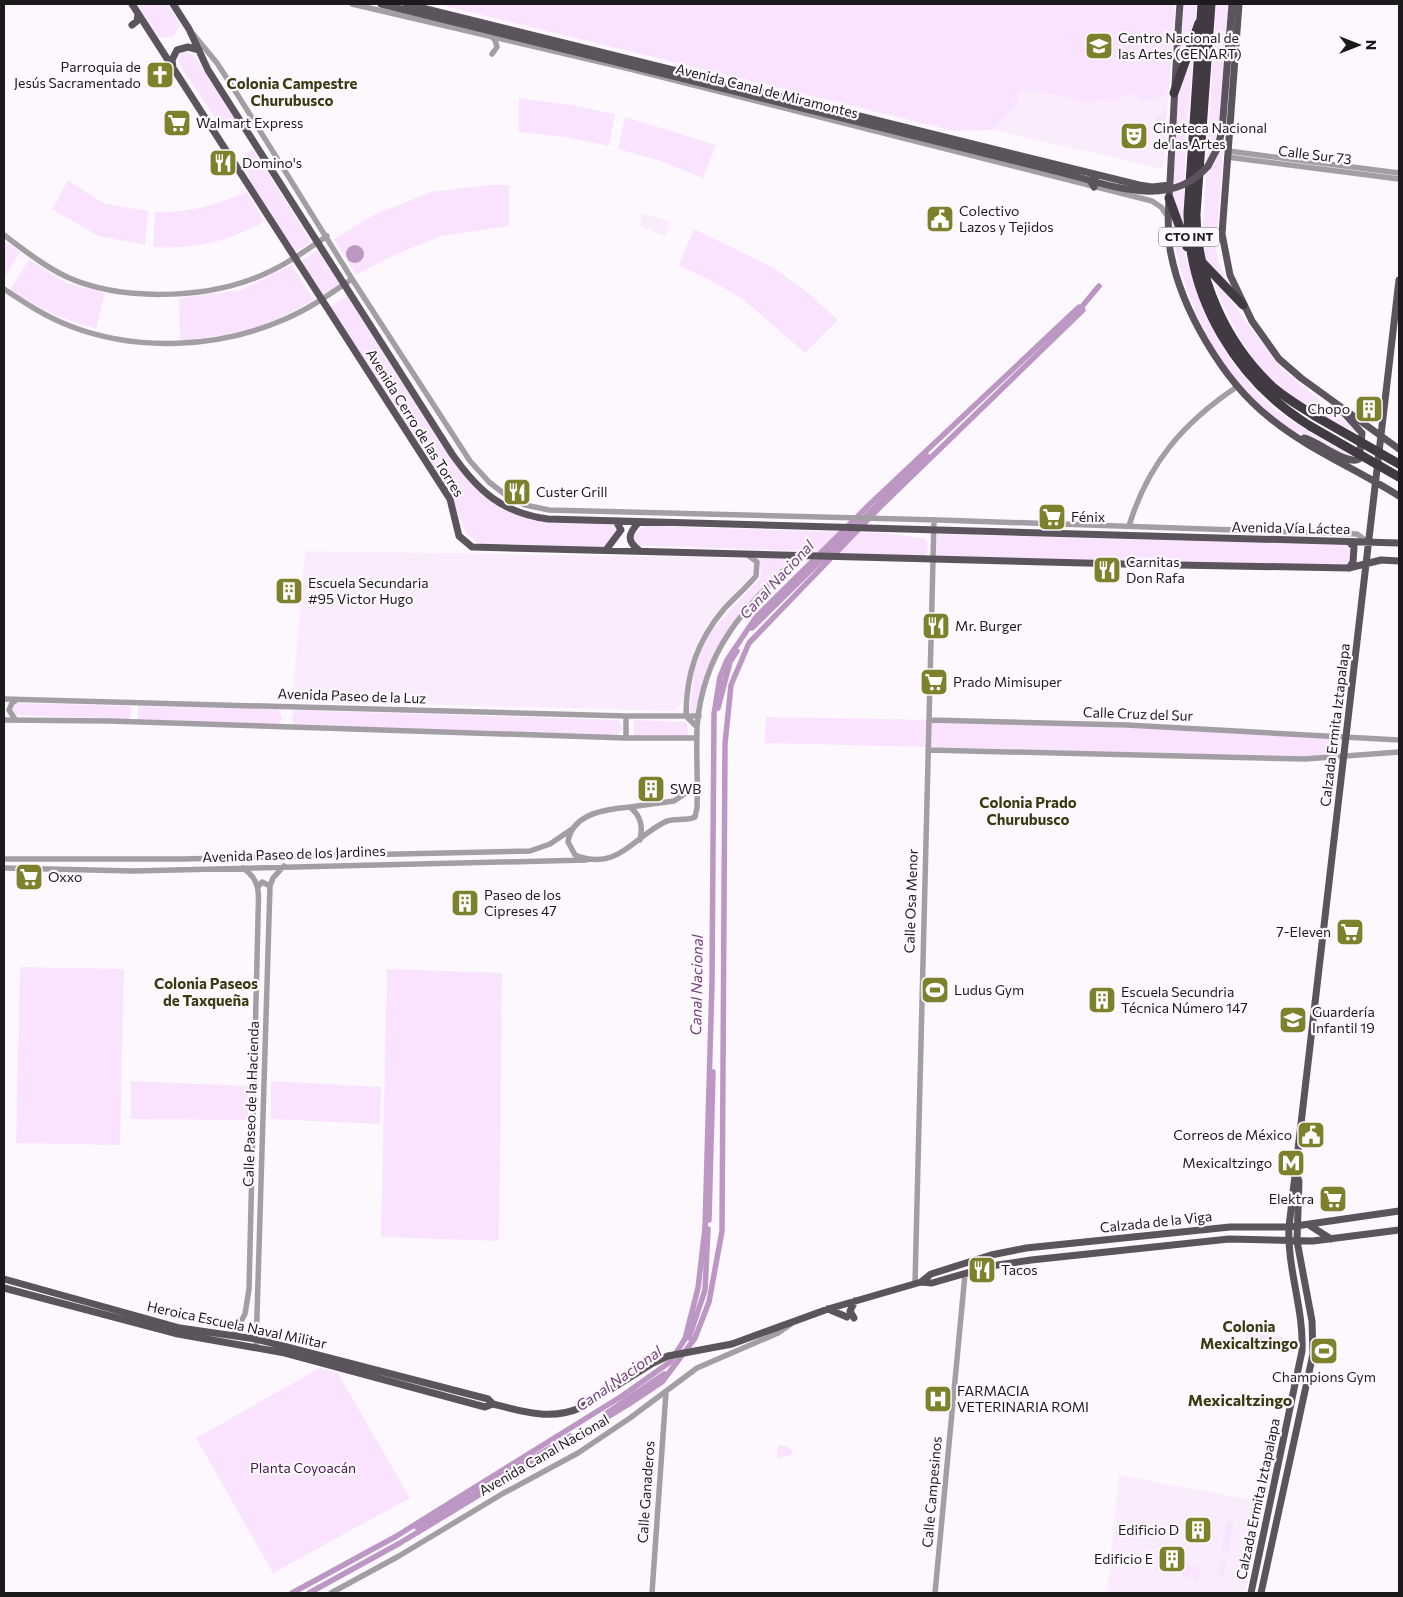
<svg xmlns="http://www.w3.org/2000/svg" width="1403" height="1597" font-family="Commissioner,sans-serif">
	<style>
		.built { fill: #fbecfd }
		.green { fill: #fae3fe }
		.water { fill: #bd97c4 }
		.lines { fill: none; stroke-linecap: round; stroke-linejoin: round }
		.canal { stroke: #bd97c4; stroke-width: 5.5 }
		.minor { stroke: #a29ea3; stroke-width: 5.5 }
		.major { stroke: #5b545c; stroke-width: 7 }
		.highway { stroke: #423a43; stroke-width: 9 }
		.major-bridge { stroke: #5b545c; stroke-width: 7 }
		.highway-bridge { stroke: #423a43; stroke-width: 9 }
		.labels { text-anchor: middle; stroke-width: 4.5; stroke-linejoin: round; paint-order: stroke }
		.shield { fill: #fdf8fe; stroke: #605d61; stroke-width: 1 }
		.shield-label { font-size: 12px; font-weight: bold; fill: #1d1a1e }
		.poi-label { font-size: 14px; fill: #1d1a1e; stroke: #fdf8fe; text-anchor: start }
		.street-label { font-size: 14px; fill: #1d1a1e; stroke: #fdf8fe }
		.park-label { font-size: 14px; fill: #45154c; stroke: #fdf8fe }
		.neighbourhood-label { font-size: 15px; font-weight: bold; fill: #393b13; stroke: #fdf8fe }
		.water-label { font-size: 15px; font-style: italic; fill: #72417a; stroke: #fdf8fe }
		.quarter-label { font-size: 16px; font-weight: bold; fill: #393b13; stroke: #fdf8fe }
	</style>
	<rect width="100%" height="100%" fill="#fdf8fe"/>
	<path class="built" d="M1034 4H1175L1163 169 993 130 1016 107Z
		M643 213 670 222 665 236 639 226Z
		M305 551 748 558 754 563V573L727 602 701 635 691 659 685 697 675 711 292 701Z
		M929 1395 948 1396 947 1404 928 1403Z
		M1119 1475 1263 1502 1245 1593H1107Z"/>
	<path class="green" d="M137 4H167L180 25 173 37 159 38Z
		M437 4H1175L1169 89 1163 97 1144 101 1129 93 1111 102 1100 100 1092 102 1023 89 1019 91 1016 107 993 130 954 131Z
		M1184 4H1197L1195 19 1180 64Z
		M1216 4H1229L1225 125 1216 248 1218 261 1228 283 1205 258 1202 243Z
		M1195 37 1186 139 1183 228 1173 196 1178 97Z
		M183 51 193 55 238 120 237 125 223 130 179 64V56Z
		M519 98 570 105 615 114 609 146 565 137 519 132Z
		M1167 108 1164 155 1153 121Z
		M625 117 716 145 703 178 661 161 618 149Z
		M253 149 311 242 293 253 252 187 246 167 240 158Z
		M68 180 105 204 148 211 145 245 98 236 52 209Z
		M488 185H509V226L441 236 394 255 356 275 334 239 374 215 431 192Z
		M247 192 264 222C229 241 192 250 153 247L155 212C188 213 217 205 247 192Z
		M1171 213C1195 280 1202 330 1251 385 1257 392 1263 399 1269 405 1295 426 1326 441 1354 457L1350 458C1338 451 1326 444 1313 437 1308 434 1301 434 1295 431 1285 425 1273 417 1264 410 1214 368 1173 277 1171 213Z
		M694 229 774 268 807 292 838 320 805 353 744 300 712 281 679 265Z
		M4 241 20 252 4 279Z
		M318 250 340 284 322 296 300 262Z
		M29 259 66 283 105 293 96 329 54 315 10 290Z
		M292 265 314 300C267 327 235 337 180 340L179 298 241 290Z
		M1210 273 1280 367 1361 435C1334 421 1306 408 1282 388 1245 359 1227 316 1210 273Z
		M347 296 451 460 480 493 502 510 536 520 610 524 615 527 616 532 605 547 478 543 466 533 453 500 329 308Z
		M645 526 885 533 926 539 928 547 926 556 636 545 631 537Z
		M937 534 1345 545 1351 549V562L1344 566 936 558Z
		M757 556 790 558 736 618 714 654 696 714H689L694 672 706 637 760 578 761 567Z
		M16 703 130 706 132 712 129 719 15 715 12 709Z
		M138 706 278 709 282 718 277 726 138 719Z
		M295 710 618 720 623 729 616 736 294 725 292 718Z
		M766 717 936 720 1337 736 1335 757 765 743Z
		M634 720 687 722 688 736 634 735Z
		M20 967 124 969 120 1145 16 1143Z
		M387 969 502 973 499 1241 381 1237Z
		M131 1081 249 1086 248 1120 131 1119Z
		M271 1081 381 1087 380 1124 271 1119Z
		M1247 1332 1296 1340 1294 1352 1244 1345Z
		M320 1368 338 1373 410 1498 273 1573 196 1438Z
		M778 1445 788 1447 792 1450V1455L777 1459Z
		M1226 1522 1233 1523 1228 1553 1222 1552Z
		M1221 1555V1560L1226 1561 1223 1579V1575L1218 1574Z
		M1185 1563 1192 1564 1190 1575 1187 1579 1182 1578Z
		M1201 1564 1198 1581 1194 1580 1192 1575 1193 1566 1198 1567Z"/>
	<path class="water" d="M346 254a9 9 0 1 1 18 0a9 9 0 1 1-18 0Z"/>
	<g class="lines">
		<path class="canal" d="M1080 309 1099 286
			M752 628 927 456
			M718 708 730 662 737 651
			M709 1220 713 1072
			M689 1338 705 1290 708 1229
			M604 1415 664 1374
			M417 1527 570 1436
			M292 1593 395 1537 622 1396 670 1362 685 1339 698 1288 705 1228 712 982 714 714 720 677 727 660 756 617 871 503 1079 307 1083 310 881 506 749 643 731 685 725 744 722 1231 709 1302 695 1338 662 1382 629 1404 400 1543 309 1593"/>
		<path class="minor" d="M352 4 630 69 1152 201 1161 207 1168 217
			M193 34 217 63 239 97 352 279 470 461 489 482 507 496 525 505 549 510 939 520 1357 534 1369 543
			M492 54 497 47 495 40 492 37
			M1228 151 1399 173
			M1227 157 1399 179
			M4 235C24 250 44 266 67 277 120 301 201 299 255 278 281 268 304 252 327 236
			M4 289C25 303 46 317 70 326 137 352 218 348 283 320 308 310 330 294 352 279
			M1129 526C1148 463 1184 422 1238 386
			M4 699 626 716H699
			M15 719 9 710 12 703 16 700
			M4 720 109 721 626 738H697
			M929 720 1127 725 1399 740
			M697 727 686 716C686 674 697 641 724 609 734 598 746 588 756 576L757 562 748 555
			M626 738V716
			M928 750 1305 759 1399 752
			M630 807 674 801 698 785
			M640 840C643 826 641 816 630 807 607 809 572 813 568 842L575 855C618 872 633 837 665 822 674 817 685 822 695 817L697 808C698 781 696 754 697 727 703 648 746 607 799 555
			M4 859H182L530 851 550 844 572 829
			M4 868 134 871 586 860
			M258 887 262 882 270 886
			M915 1284 934 520
			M233 1336 245 1314 249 1289 258 918C258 896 263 882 243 868
			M256 1348 270 886 273 878 284 866
			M331 1593 399 1556 502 1494 578 1453 630 1418 697 1368 778 1333 791 1324
			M652 1593 666 1392
			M935 1593 965 1274"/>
		<path class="major" d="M132 4 450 499 459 536 472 547 1124 564 1349 568 1381 560 1399 561
			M173 4 189 29 208 70 452 454C478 491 502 513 548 519L1399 543
			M381 4 1052 170
			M406 4 1139 185 1152 187 1170 185
			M1180 4C1176 56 1174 109 1171 162 1170 191 1166 220 1170 249 1180 308 1223 381 1270 418 1309 450 1357 469 1399 496
			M1239 4 1222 234 1230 275 1252 321 1279 359 1301 378 1399 449
			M132 25 137 21 138 14
			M173 68 172 60 177 50 188 47 199 50
			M1208 166 1217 149 1222 131 1232 4
			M1093 176 1091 182 1094 187
			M1304 438C1318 441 1348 466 1359 459L1362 433 1342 411
			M639 522C628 534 626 541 640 551
			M1349 542 1354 547 1353 562 1349 568
			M606 550 621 530 616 521
			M1309 1225 1331 1239
			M4 1279 180 1328 256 1339 488 1399 493 1404
			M921 1282 931 1274 991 1255 1026 1248 1230 1227H1289L1399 1211
			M4 1288 178 1334 285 1353 485 1407 493 1404C524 1412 552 1421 582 1407L653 1363 668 1356 732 1344 828 1309 921 1282 932 1283 991 1266 1031 1260 1229 1239 1313 1241 1399 1230
			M828 1309 847 1317
			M854 1318 850 1311 855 1301
			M1251 1593 1302 1351C1304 1309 1287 1269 1289 1227L1399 280
			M1261 1593 1313 1354 1312 1321 1297 1241 1299 1181 1295 1172"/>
		<path class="highway" d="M1202 4 1188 213C1188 300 1237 381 1310 426
			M1211 4 1196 214C1197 279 1226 344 1274 388 1287 399 1301 407 1315 416
			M1174 93 1199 23
			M1169 198 1187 247
			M1200 260 1243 305"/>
		<path class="major-bridge" d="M1052 170C1103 182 1168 213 1208 166"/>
		<path class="highway-bridge" d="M1315 416 1399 464
			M1310 426 1399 477"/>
	</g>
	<defs>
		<symbol id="university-square" viewBox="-11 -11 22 22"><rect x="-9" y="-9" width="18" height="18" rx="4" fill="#7d812b" stroke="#fdf8fe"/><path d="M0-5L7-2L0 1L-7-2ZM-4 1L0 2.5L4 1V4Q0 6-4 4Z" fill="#fff"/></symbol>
		<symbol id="church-square" viewBox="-11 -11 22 22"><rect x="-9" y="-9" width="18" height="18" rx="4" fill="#7d812b" stroke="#fdf8fe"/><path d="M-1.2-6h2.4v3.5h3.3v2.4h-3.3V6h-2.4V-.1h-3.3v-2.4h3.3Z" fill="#fff"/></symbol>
		<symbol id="supermarket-square" viewBox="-11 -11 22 22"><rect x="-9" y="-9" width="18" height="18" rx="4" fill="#7d812b" stroke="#fdf8fe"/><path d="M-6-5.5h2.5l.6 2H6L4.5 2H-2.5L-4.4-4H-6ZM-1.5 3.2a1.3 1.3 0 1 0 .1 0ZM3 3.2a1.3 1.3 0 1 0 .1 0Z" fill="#fff"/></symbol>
		<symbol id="theatre-square" viewBox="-11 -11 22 22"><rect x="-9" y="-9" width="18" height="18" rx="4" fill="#7d812b" stroke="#fdf8fe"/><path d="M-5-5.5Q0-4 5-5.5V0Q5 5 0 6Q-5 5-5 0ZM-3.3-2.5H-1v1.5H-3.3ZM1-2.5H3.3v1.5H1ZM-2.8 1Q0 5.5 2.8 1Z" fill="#fff"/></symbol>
		<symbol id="restaurant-square" viewBox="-11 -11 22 22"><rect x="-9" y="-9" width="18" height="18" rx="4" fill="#7d812b" stroke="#fdf8fe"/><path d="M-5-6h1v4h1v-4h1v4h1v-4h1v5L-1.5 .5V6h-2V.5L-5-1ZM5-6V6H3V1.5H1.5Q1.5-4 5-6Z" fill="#fff"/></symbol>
		<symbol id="civic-square" viewBox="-11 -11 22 22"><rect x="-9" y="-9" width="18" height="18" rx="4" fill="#7d812b" stroke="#fdf8fe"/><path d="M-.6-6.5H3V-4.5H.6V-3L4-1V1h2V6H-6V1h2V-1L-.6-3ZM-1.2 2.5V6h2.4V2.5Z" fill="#fff"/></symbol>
		<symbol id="building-square" viewBox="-11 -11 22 22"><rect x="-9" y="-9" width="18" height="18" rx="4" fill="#7d812b" stroke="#fdf8fe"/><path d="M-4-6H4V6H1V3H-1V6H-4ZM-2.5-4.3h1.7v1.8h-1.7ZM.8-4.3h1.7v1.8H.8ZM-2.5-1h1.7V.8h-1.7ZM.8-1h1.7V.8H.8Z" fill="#fff"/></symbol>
		<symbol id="stadium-square" viewBox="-11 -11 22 22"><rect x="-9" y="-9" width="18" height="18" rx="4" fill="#7d812b" stroke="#fdf8fe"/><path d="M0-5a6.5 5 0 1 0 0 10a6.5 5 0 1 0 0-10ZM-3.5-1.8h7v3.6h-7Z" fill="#fff"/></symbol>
		<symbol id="school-square" viewBox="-11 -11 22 22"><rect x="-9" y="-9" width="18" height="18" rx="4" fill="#7d812b" stroke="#fdf8fe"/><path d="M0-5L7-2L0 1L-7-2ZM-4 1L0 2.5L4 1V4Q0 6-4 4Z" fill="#fff"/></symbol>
		<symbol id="metro-square" viewBox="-11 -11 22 22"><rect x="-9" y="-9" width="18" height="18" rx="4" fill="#7d812b" stroke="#fdf8fe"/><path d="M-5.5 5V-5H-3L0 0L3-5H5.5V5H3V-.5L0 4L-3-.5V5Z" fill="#fff"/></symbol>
		<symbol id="hospital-square" viewBox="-11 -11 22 22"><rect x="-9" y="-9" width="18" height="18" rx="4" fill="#7d812b" stroke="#fdf8fe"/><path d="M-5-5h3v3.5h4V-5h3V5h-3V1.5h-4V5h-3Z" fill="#fff"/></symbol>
	</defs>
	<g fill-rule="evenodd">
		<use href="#university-square" x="1083" y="30" width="32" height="32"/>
		<use href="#church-square" x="144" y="59" width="32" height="32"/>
		<use href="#supermarket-square" x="161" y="107" width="32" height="32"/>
		<use href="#theatre-square" x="1118" y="120" width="32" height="32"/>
		<use href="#restaurant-square" x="207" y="147" width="32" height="32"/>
		<use href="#civic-square" x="924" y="203" width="32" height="32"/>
		<use href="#building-square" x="1353" y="393" width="32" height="32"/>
		<use href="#restaurant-square" x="501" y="476" width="32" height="32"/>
		<use href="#supermarket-square" x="1036" y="501" width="32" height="32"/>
		<use href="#restaurant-square" x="1091" y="554" width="32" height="32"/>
		<use href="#building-square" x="273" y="575" width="32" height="32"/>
		<use href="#restaurant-square" x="920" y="610" width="32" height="32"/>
		<use href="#supermarket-square" x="918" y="666" width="32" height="32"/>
		<use href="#building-square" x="635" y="773" width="32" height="32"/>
		<use href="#supermarket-square" x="13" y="861" width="32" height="32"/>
		<use href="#building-square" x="449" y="887" width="32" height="32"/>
		<use href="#supermarket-square" x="1334" y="916" width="32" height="32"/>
		<use href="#stadium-square" x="919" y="974" width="32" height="32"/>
		<use href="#building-square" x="1086" y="984" width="32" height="32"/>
		<use href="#school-square" x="1277" y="1004" width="32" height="32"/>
		<use href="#civic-square" x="1295" y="1119" width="32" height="32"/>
		<use href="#metro-square" x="1275" y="1147" width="32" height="32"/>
		<use href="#supermarket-square" x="1317" y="1183" width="32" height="32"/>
		<use href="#restaurant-square" x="966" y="1254" width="32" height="32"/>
		<use href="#stadium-square" x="1308" y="1335" width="32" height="32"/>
		<use href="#hospital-square" x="922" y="1383" width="32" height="32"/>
		<use href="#building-square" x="1182" y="1514" width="32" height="32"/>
		<use href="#building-square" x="1156" y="1543" width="32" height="32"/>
	</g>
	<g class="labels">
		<rect class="shield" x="1159" y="227.5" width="60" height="19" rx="4"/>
		<g class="shield-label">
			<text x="1189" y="241">CTO INT</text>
		</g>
		<g class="poi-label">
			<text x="1118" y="43">Centro Nacional de<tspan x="1118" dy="16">las Artes (CENART)</tspan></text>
			<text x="141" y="72" text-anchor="end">Parroquia de<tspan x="141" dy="16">Jesús Sacramentado</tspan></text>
			<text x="196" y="128">Walmart Express</text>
			<text x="1153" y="133">Cineteca Nacional<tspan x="1153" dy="16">de las Artes</tspan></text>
			<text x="242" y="168">Domino's</text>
			<text x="959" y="216">Colectivo<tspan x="959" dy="16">Lazos y Tejidos</tspan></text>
			<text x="1350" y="414" text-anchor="end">Chopo</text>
			<text x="536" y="497">Custer Grill</text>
			<text x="1071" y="522">Fénix</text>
			<text x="1126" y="567">Carnitas<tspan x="1126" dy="16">Don Rafa</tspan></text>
			<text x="308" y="588">Escuela Secundaria<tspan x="308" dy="16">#95 Victor Hugo</tspan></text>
			<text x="955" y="631">Mr. Burger</text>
			<text x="953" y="687">Prado Mimisuper</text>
			<text x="670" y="794">SWB</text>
			<text x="48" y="882">Oxxo</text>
			<text x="484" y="900">Paseo de los<tspan x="484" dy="16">Cipreses 47</tspan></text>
			<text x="1331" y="937" text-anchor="end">7-Eleven</text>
			<text x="954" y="995">Ludus Gym</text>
			<text x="1121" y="997">Escuela Secundria<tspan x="1121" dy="16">Técnica Número 147</tspan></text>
			<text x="1312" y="1017">Guardería<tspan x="1312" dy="16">Infantil 19</tspan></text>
			<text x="1292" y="1140" text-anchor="end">Correos de México</text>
			<text x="1272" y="1168" text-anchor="end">Mexicaltzingo</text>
			<text x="1314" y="1204" text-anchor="end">Elektra</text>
			<text x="1001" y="1275">Tacos</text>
			<text x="1324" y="1382" text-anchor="middle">Champions Gym</text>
			<text x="957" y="1396">FARMACIA<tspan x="957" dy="16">VETERINARIA ROMI</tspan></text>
			<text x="1179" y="1535" text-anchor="end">Edificio D</text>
			<text x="1153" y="1564" text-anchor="end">Edificio E</text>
		</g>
		<g class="street-label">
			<text transform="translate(767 91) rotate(14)" y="5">Avenida Canal de Miramontes</text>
			<text transform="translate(1315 155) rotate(7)" y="5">Calle Sur 73</text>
			<text transform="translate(415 423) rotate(58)" y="5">Avenida Cerro de las Torres</text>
			<text transform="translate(1291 528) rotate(1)" y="5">Avenida Vía Láctea</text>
			<text transform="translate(352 696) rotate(2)" y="5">Avenida Paseo de la Luz</text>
			<text transform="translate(1138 714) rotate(2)" y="5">Calle Cruz del Sur</text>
			<text transform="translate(1335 725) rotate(-83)" y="5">Calzada Ermita Iztapalapa</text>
			<text transform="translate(294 854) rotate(-2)" y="5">Avenida Paseo de los Jardines</text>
			<text transform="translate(911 901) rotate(-88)" y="5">Calle Osa Menor</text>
			<text transform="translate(251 1104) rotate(-88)" y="5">Calle Paseo de la Hacienda</text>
			<text transform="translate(1156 1222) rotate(-6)" y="5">Calzada de la Viga</text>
			<text transform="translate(237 1325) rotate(12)" y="5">Heroica Escuela Naval Militar</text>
			<text transform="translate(544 1455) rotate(-30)" y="5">Avenida Canal Nacional</text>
			<text transform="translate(646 1492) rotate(-86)" y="5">Calle Ganaderos</text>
			<text transform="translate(932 1492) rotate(-85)" y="5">Calle Campesinos</text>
			<text transform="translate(1258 1499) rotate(-78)" y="5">Calzada Ermita Iztapalapa</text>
		</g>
		<g class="park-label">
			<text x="303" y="1473">Planta Coyoacán</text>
		</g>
		<g class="neighbourhood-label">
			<text x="292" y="89">Colonia Campestre<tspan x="292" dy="17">Churubusco</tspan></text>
			<text x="1028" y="808">Colonia Prado<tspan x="1028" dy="17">Churubusco</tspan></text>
			<text x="206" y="989">Colonia Paseos<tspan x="206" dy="17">de Taxqueña</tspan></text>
			<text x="1249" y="1332">Colonia<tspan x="1249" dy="17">Mexicaltzingo</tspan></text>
		</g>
		<g class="water-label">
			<text transform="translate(777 580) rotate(-47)" y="5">Canal Nacional</text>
			<text transform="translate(697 985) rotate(-89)" y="5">Canal Nacional</text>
			<text transform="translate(619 1379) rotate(-35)" y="5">Canal Nacional</text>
		</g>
		<g class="quarter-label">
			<text x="1240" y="1406">Mexicaltzingo</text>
		</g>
	</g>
	<rect width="1403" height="1597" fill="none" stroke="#1d1a1e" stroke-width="10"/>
	<g transform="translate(1358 45) rotate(90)" stroke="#fdf8fe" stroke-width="4" paint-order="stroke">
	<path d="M0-4L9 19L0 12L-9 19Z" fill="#1d1a1e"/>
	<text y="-8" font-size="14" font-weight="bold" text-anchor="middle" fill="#1d1a1e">N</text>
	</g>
</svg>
